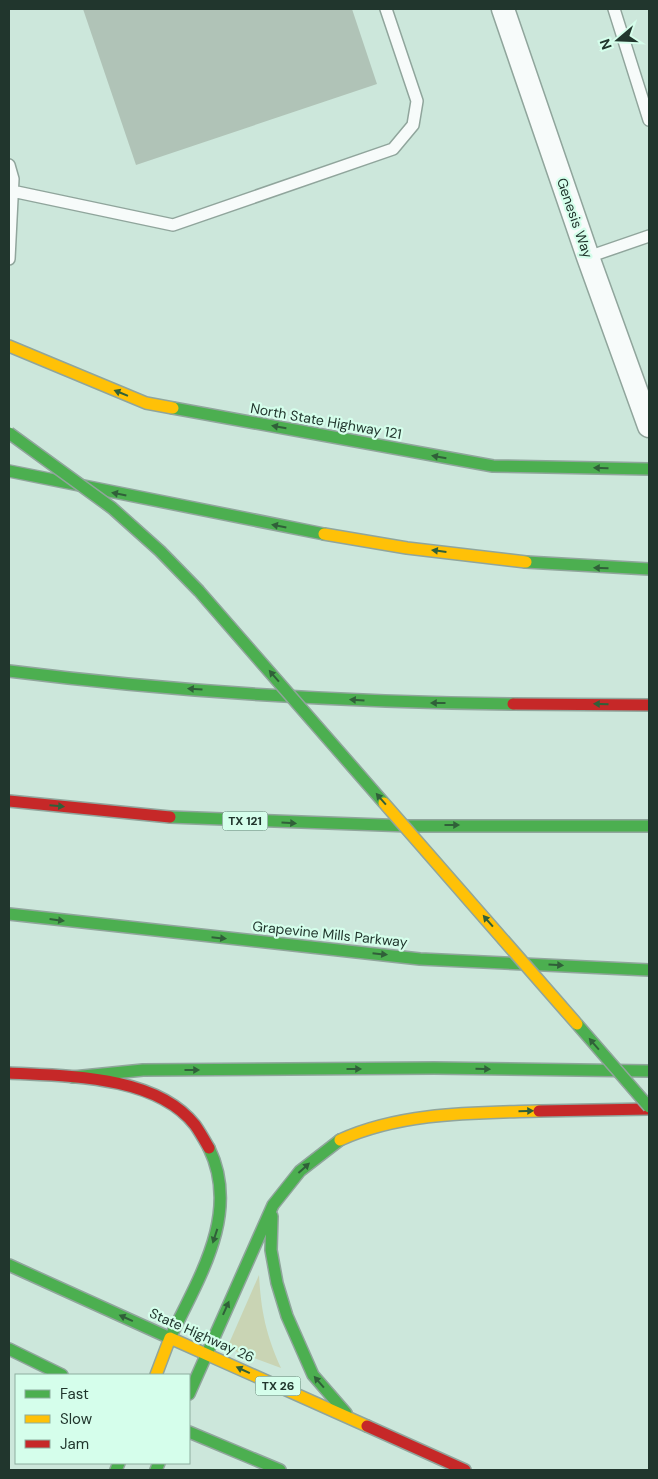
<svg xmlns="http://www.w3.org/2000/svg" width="658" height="1479" font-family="'DM Sans',sans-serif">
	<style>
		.green { fill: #c9d4b4 }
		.building { fill: #b0c3b7 }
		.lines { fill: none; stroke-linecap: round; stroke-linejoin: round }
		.lane-casing { stroke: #90a59c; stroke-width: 14 }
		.street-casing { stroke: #90a59c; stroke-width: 25 }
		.fast-casing { stroke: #90a59c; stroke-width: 14 }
		.slow-casing { stroke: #90a59c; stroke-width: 14 }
		.jam-casing { stroke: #90a59c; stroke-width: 14 }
		.lane { stroke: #f7fbfa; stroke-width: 11 }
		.street { stroke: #f7fbfa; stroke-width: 22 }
		.fast { stroke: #4caf50; stroke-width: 11 }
		.slow { stroke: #ffc107; stroke-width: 11 }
		.jam { stroke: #c62828; stroke-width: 11 }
		.fast-bridge-casing { stroke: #90a59c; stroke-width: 14; stroke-linecap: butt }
		.slow-bridge-casing { stroke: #90a59c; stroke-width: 14; stroke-linecap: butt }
		.fast-bridge { stroke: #4caf50; stroke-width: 11 }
		.slow-bridge { stroke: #ffc107; stroke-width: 11 }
		.oneway { fill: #306039 }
		.labels { text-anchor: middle; stroke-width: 4.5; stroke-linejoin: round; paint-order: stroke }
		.shield { fill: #d5feeb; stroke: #577266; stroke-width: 1 }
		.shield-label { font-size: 12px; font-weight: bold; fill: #21362d }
		.street-label { font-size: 14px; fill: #21362d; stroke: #d5feeb }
	</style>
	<rect width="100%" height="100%" fill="#cce7db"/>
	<path class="green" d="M259 1275C261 1311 266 1335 281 1368L227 1348Z"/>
	<path class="building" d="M83 9H352L377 84 136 165Z"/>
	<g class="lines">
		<defs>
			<path id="lane" d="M614 9 649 120
				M9 165 13 179 9 259
				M12 191 173 225 393 149 413 125 417 101 386 9
				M588 257 649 236"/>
			<path id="street" d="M503 9 588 257 649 426"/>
			<path id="fast" d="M173 408 493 466 649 469
				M9 471 324 534
				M526 562 649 569
				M9 671C176 692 345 702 513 704
				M170 817 409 826H649
				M9 914 420 959 649 970
				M73 1077 143 1070 434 1068 649 1071
				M272 1216 271 1250 277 1283 287 1316 313 1375 346 1413
				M9 1265 170 1338
				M170 1338C198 1279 241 1214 209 1148
				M9 1349 62 1375
				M189 1394 273 1205 300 1171 340 1140
				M189 1432 280 1470
				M116 1470 119 1463
				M156 1470 159 1463"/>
			<path id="slow" d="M9 346 146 403 173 408
				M324 534 407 548 526 562
				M340 1140C401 1112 473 1113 539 1111
				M156 1375 170 1338 367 1426"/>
			<path id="jam" d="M513 704 649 705
				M9 801 170 817
				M9 1073C67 1076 156 1075 195 1125 200 1132 205 1141 209 1148
				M539 1111 649 1109
				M367 1426 465 1470"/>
		</defs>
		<use href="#lane" class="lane-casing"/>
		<use href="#street" class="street-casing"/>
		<use href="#fast" class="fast-casing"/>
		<use href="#slow" class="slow-casing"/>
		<use href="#jam" class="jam-casing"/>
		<use href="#lane" class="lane"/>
		<use href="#street" class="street"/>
		<use href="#fast" class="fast"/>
		<use href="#slow" class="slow"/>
		<use href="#jam" class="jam"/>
		<defs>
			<path id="fast-bridge" d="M9 433 112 508 160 551 199 591 384 803
				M577 1024 649 1107"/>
			<path id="slow-bridge" d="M384 803 577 1024"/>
		</defs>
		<use href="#fast-bridge" class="fast-bridge-casing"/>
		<use href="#slow-bridge" class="slow-bridge-casing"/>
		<use href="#fast-bridge" class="fast-bridge"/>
		<use href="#slow-bridge" class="slow-bridge"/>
	</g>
	<defs><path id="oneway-solid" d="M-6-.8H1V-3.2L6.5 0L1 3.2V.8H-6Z" transform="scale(1.25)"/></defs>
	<g class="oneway">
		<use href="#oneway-solid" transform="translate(121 393) rotate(-158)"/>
		<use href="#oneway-solid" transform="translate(279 427) rotate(-170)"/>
		<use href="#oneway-solid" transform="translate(439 457) rotate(-170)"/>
		<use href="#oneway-solid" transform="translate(601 468) rotate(-179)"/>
		<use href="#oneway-solid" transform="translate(119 494) rotate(-169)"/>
		<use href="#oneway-solid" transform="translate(279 526) rotate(-169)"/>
		<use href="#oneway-solid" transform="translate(439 551) rotate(-173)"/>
		<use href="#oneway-solid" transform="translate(601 568) rotate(-179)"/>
		<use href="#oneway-solid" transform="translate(274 676) rotate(-131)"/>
		<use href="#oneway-solid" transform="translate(195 689) rotate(-176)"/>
		<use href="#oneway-solid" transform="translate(357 700) rotate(-176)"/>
		<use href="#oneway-solid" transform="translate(438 703) rotate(-180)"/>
		<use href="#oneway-solid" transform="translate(601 704) rotate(-179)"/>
		<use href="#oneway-solid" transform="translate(381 799) rotate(-131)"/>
		<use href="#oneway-solid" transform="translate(57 806) rotate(5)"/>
		<use href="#oneway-solid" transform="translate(289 823) rotate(3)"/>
		<use href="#oneway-solid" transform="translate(452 825)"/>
		<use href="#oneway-solid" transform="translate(57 920) rotate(7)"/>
		<use href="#oneway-solid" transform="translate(488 921) rotate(-131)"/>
		<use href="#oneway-solid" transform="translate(219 938) rotate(6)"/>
		<use href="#oneway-solid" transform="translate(380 954) rotate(6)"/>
		<use href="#oneway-solid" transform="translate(556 965) rotate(3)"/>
		<use href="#oneway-solid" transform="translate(594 1044) rotate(-131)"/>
		<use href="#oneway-solid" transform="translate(354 1069)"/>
		<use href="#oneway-solid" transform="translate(483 1069) rotate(1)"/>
		<use href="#oneway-solid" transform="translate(192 1070)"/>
		<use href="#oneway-solid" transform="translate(526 1111) rotate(-1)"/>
		<use href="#oneway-solid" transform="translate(304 1168) rotate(-42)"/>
		<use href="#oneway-solid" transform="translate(215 1236) rotate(108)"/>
		<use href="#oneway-solid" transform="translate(226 1308) rotate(-66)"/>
		<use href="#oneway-solid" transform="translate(126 1318) rotate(-156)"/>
		<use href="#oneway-solid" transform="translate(243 1370) rotate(-155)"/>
		<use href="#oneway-solid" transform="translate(319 1382) rotate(-131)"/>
	</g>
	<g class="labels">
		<g class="shield">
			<rect x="222.5" y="811.5" width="45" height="19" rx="4"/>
			<rect x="255.5" y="1376.5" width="45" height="19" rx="4"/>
		</g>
		<g class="shield-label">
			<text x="245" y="825">TX 121</text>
			<text x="278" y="1390">TX 26</text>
		</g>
		<g class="street-label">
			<text transform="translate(575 218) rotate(71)" y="5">Genesis Way</text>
			<text transform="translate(326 421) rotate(10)" y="5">North State Highway 121</text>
			<text transform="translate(330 934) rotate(6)" y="5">Grapevine Mills Parkway</text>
			<text transform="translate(202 1335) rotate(24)" y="5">State Highway 26</text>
		</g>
	</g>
	<rect width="658" height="1479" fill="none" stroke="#21362d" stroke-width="20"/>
	<rect x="15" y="1374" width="175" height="90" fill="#d5feeb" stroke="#8dae9f"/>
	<rect x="25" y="1390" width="25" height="8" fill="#4caf50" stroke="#8dae9f"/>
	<text x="60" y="1399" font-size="15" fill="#21362d">Fast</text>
	<rect x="25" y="1415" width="25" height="8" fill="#ffc107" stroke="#8dae9f"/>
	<text x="60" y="1424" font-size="15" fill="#21362d">Slow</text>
	<rect x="25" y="1440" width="25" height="8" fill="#c62828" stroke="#8dae9f"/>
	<text x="60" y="1449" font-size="15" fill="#21362d">Jam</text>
	<g transform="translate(618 40) rotate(251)" stroke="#d5feeb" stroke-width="4" paint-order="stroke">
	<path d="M0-4L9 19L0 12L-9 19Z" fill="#21362d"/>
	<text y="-8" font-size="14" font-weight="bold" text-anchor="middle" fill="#21362d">N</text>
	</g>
</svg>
